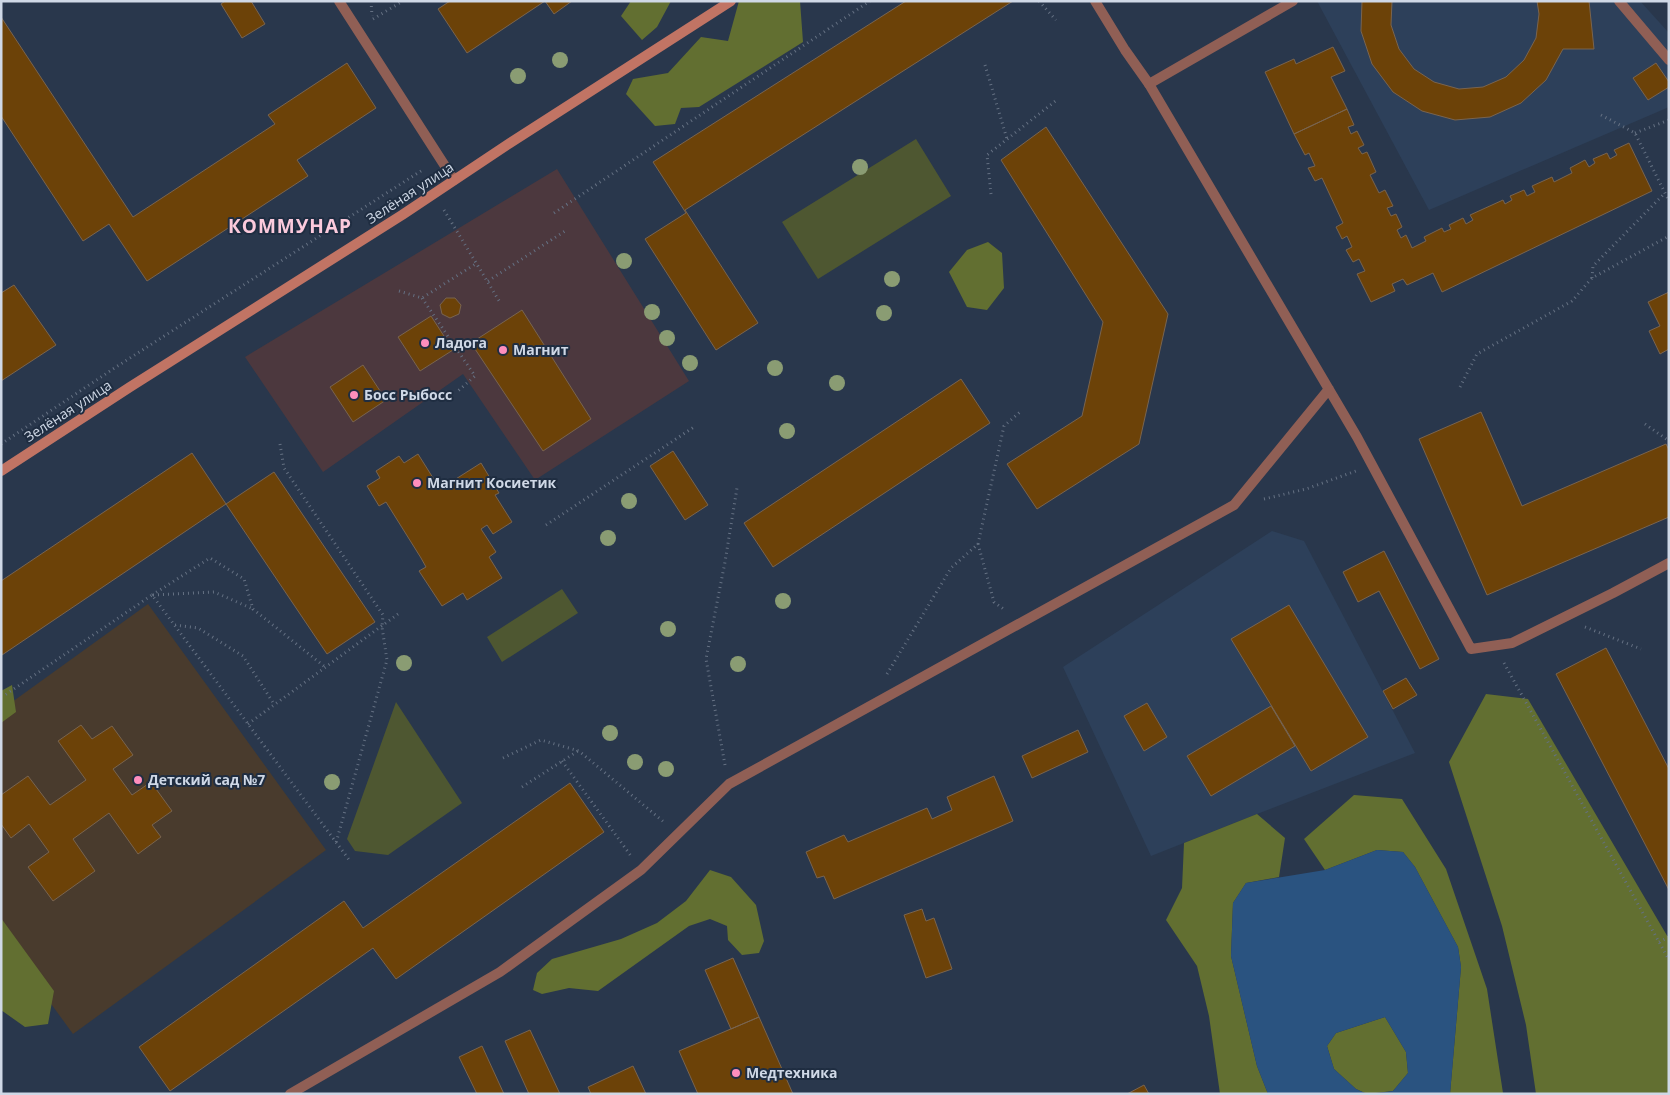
<svg xmlns="http://www.w3.org/2000/svg" width="1670" height="1095" font-family="'Open Sans',sans-serif">
	<style>
		.commercial { fill: #4c383e }
		.built { fill: #2d405a }
		.education { fill: #493b2d }
		.green { fill: #4e5731 }
		.forest { fill: #626f31 }
		.water { fill: #2a5380 }
		.building { fill: #6c4208; stroke: #79644f }
		.lines { fill: none; stroke-linecap: round; stroke-linejoin: round }
		.path { stroke: #657183; stroke-width: 3; stroke-dasharray: 1 4; stroke-linecap: butt }
		.lane { stroke: #905f55; stroke-width: 10 }
		.street { stroke: #905f55; stroke-width: 10 }
		.secondary { stroke: #c17464; stroke-width: 10 }
		.tree { fill: #8a9c73 }
		.poi-dot { fill: #fe8ebd; stroke: #1f2d41; stroke-width: 2 }
		.labels { text-anchor: middle; stroke-width: 4; stroke-linejoin: round; paint-order: stroke }
		.street-label { font-size: 14px; fill: #cfd8e6; stroke: #1f2d41 }
		.poi-label { font-size: 14px; font-weight: bold; fill: #cfd8e6; stroke: #1f2d41; text-anchor: start }
		.district-label { font-size: 19px; font-weight: bold; letter-spacing: 1px; fill: #fbcadc; stroke: #1f2d41 }
	</style>
	<rect width="100%" height="100%" fill="#29374c"/>
	<path class="commercial" d="M557 169 689 381 535 480 463 374 323 472 245 357Z"/>
	<path class="built" d="M1317 1H1640L1669 33V107L1429 210Z
		M1272 531 1304 541 1415 753 1257 814 1151 856 1063 667Z"/>
	<path class="education" d="M148 604 326 850 73 1034 1 935V710Z"/>
	<path class="green" d="M916 139 951 196 818 279 782 222Z
		M562 589 578 613 502 662 487 637Z
		M396 702 462 803 388 855 355 851 347 839Z"/>
	<path class="forest" d="M631 1H671L657 27 642 40 621 16Z
		M739 1H800L803 42 699 107 681 108 675 124 655 126 626 94 633 79 668 73 701 37 728 41Z
		M988 242 1002 253 1004 288 987 310 967 307 949 272 967 250Z
		M12 685 16 712 1 723V691Z
		M1486 694 1528 699 1669 939V1094H1536L1526 1025 1502 926 1449 762Z
		M1354 795 1402 799 1446 869 1487 989 1503 1093 1502 1094H1450L1461 967 1458 947 1415 867 1403 852 1377 850 1325 870 1304 839Z
		M1257 814 1285 838 1279 877 1246 883 1233 903 1231 956 1257 1066 1268 1094H1220L1209 1016 1197 966 1166 920 1182 888 1184 843Z
		M710 870 731 877 756 905 764 941 759 953 742 955 728 940 727 926 710 919 689 926 598 991 569 988 542 994 533 990 537 973 552 959 621 939 657 923 686 901Z
		M1 918 54 991 48 1024 25 1027 1 1010Z
		M1385 1017 1406 1052 1408 1073 1393 1091 1367 1094 1356 1089 1334 1069 1327 1046 1336 1033Z"/>
	<path class="water" d="M1377 850 1403 852 1415 867 1458 947 1461 967 1450 1094H1374L1393 1091 1408 1073 1406 1052 1385 1017 1336 1033 1327 1046 1334 1069 1356 1089 1367 1094H1268L1257 1066 1231 956 1233 903 1246 883 1325 870Z"/>
	<path class="building" d="M225 1H251L265 24 242 38 221 4Z
		M450 1H572L554 14 545 1 467 53 438 9Z
		M906 1H1013L685 210 758 323 716 350 645 239 686 213 653 162Z
		M1362 1H1392L1391 25 1399 49 1414 69 1434 82 1459 89 1483 87 1506 77 1524 60 1536 38 1539 14 1537 1H1589L1594 49H1563L1546 80 1521 103 1490 117 1455 120 1422 111 1393 92 1372 64 1361 31Z
		M1 17 133 217 275 124 268 115 347 63 376 108 297 160 308 176 147 281 109 224 83 241 1 116Z
		M1333 47 1345 71 1331 77 1347 109 1294 134 1265 72 1294 59 1296 64Z
		M1656 63 1669 82V87L1648 100 1633 78Z
		M1347 109 1354 125 1348 127 1351 134 1357 131 1364 145 1358 148 1362 154 1367 152 1376 172 1370 175 1379 193 1385 190 1393 206 1387 208 1391 216 1396 214 1402 227 1397 230 1401 238 1406 235 1412 248 1426 241 1424 237 1442 228 1444 232 1451 229 1449 225 1463 218 1466 224 1473 220 1470 215 1503 200 1505 204 1512 200 1510 196 1524 190 1527 196 1535 192 1532 186 1552 177 1554 182 1572 173 1570 168 1585 160 1589 167 1595 163 1593 159 1607 153 1610 159 1617 155 1614 150 1629 143 1652 191 1442 292 1433 273 1407 285 1403 279 1392 284 1395 291 1371 302 1357 274 1365 271 1359 259 1353 262 1346 250 1352 247 1347 236 1342 239 1336 227 1343 223 1322 178 1315 181 1308 168 1315 166 1309 153 1305 155 1294 134Z
		M1046 127 1168 314 1139 444 1037 509 1007 464 1082 416 1103 322 1001 160Z
		M14 285 56 345 1 381V293Z
		M1669 292V349L1660 354 1649 331 1660 326 1648 302Z
		M446 298H455L461 305 459 314 450 318 442 314 440 305Z
		M522 310 591 419 543 451 471 343Z
		M431 316 453 350 420 371 398 337Z
		M363 365 386 400 353 422 330 387Z
		M961 379 990 423 773 567 744 523Z
		M1481 412 1522 506 1666 444 1669 450V517L1487 595 1419 439Z
		M673 451 708 505 685 520 650 466Z
		M192 453 226 504 274 472 375 622 327 654 226 504 2 655 1 581Z
		M418 454 440 489 481 463 499 493 495 495 512 522 493 534 487 525 481 529 496 552 489 557 502 578 467 600 463 593 442 606 419 571 426 567 421 558 386 502 379 506 367 486 380 478 376 471 399 456 404 463Z
		M1384 551 1439 659 1420 669 1379 591 1358 602 1343 572Z
		M1289 605 1368 737 1311 771 1231 639Z
		M1606 648 1669 769V890L1556 674Z
		M1406 678 1417 695 1393 709 1383 691Z
		M1147 703 1167 737 1144 751 1124 716Z
		M1271 706 1295 746 1211 796 1187 756Z
		M81 725 92 739 112 726 133 755 113 769 132 795 151 782 172 811 152 825 161 837 138 854 109 813 73 839 95 871 53 901 28 867 49 852 29 824 11 838 1 824V795L28 776 50 805 86 780 58 741Z
		M1078 730 1088 752 1032 778 1022 756Z
		M994 776 1013 821 834 899 824 876 817 878 806 852 844 835 848 842 927 808 932 819 952 810 947 797Z
		M570 783 604 832 396 979 373 948 170 1091 139 1047 344 901 363 928Z
		M922 909 926 921 934 918 952 969 926 978 904 915Z
		M733 958 759 1017 731 1029 705 970Z
		M759 1017 793 1094H698L679 1051Z
		M530 1030 560 1094H529L505 1041Z
		M482 1046 504 1094H477L459 1057Z
		M633 1066 646 1094H591L588 1087Z
		M1144 1085 1149 1094H1127Z"/>
	<g class="lines">
		<path class="path" d="M371 1 372 16
			M1039 1 1056 20
			M373 19 403 1
			M985 65 1007 139
			M1601 115 1635 133 1669 201
			M1635 133 1669 120
			M991 194 987 155 1058 99
			M444 210 501 304
			M554 213 870 1
			M1592 278 1593 266 1665 193
			M488 281 565 231
			M399 291 422 298 477 263
			M422 298 475 376 458 391
			M1460 387 1477 354 1572 301 1592 278 1669 236
			M1645 424 1669 441
			M1 444 116 367 424 169
			M280 444 284 468 383 615 382 627 387 660 336 843
			M1264 499 1306 489 1356 471
			M546 525 694 427
			M978 544 994 602 1005 610
			M152 595 210 558 244 579 253 609 325 667
			M153 595 214 592 253 609
			M175 625 198 628 243 656 274 704
			M1585 627 1641 649
			M1504 663 1669 960
			M887 674 951 568 978 544 1004 426 1020 412
			M1 695H5L152 595 350 861
			M248 724 398 614
			M503 758 541 740 579 751 665 823
			M562 761 631 856
			M725 765 706 659 725 562 737 488
			M522 787 578 751
			M1659 942 1669 937"/>
		<path class="lane" d="M339 1 454 180
			M1149 84 1357 437 1471 649 1512 643 1613 593 1669 563
			M290 1094 500 972 641 870 729 784 1234 505 1329 389"/>
		<path class="street" d="M1095 1 1125 50 1149 84 1293 1
			M1619 1 1669 60"/>
		<path class="secondary" d="M1 471 130 387 402 215 510 143 731 1"/>
	</g>
	<g class="tree">
		<circle cx="560" cy="60" r="8"/>
		<circle cx="518" cy="76" r="8"/>
		<circle cx="860" cy="167" r="8"/>
		<circle cx="624" cy="261" r="8"/>
		<circle cx="892" cy="279" r="8"/>
		<circle cx="652" cy="312" r="8"/>
		<circle cx="884" cy="313" r="8"/>
		<circle cx="667" cy="338" r="8"/>
		<circle cx="690" cy="363" r="8"/>
		<circle cx="775" cy="368" r="8"/>
		<circle cx="837" cy="383" r="8"/>
		<circle cx="787" cy="431" r="8"/>
		<circle cx="629" cy="501" r="8"/>
		<circle cx="608" cy="538" r="8"/>
		<circle cx="783" cy="601" r="8"/>
		<circle cx="668" cy="629" r="8"/>
		<circle cx="404" cy="663" r="8"/>
		<circle cx="738" cy="664" r="8"/>
		<circle cx="610" cy="733" r="8"/>
		<circle cx="635" cy="762" r="8"/>
		<circle cx="666" cy="769" r="8"/>
		<circle cx="332" cy="782" r="8"/>
	</g>
	<g class="poi-dot">
		<circle cx="425" cy="343" r="5"/>
		<circle cx="503" cy="350" r="5"/>
		<circle cx="354" cy="395" r="5"/>
		<circle cx="417" cy="483" r="5"/>
		<circle cx="138" cy="780" r="5"/>
		<circle cx="736" cy="1073" r="5"/>
	</g>
	<g class="labels">
		<g class="street-label">
			<text transform="translate(410 193) rotate(-33)" y="5">Зелёная улица</text>
			<text transform="translate(68 411) rotate(-33)" y="5">Зелёная улица</text>
		</g>
		<g class="poi-label">
			<text x="435" y="348">Ладога</text>
			<text x="513" y="355">Магнит</text>
			<text x="364" y="400">Босс Рыбосс</text>
			<text x="427" y="488">Магнит Косиетик</text>
			<text x="148" y="785">Детский сад №7</text>
			<text x="746" y="1078">Медтехника</text>
		</g>
		<g class="district-label">
			<text x="290" y="233">КОММУНАР</text>
		</g>
	</g>
	<rect width="1670" height="1095" fill="none" stroke="#cfd8e6" stroke-width="5"/>
</svg>
